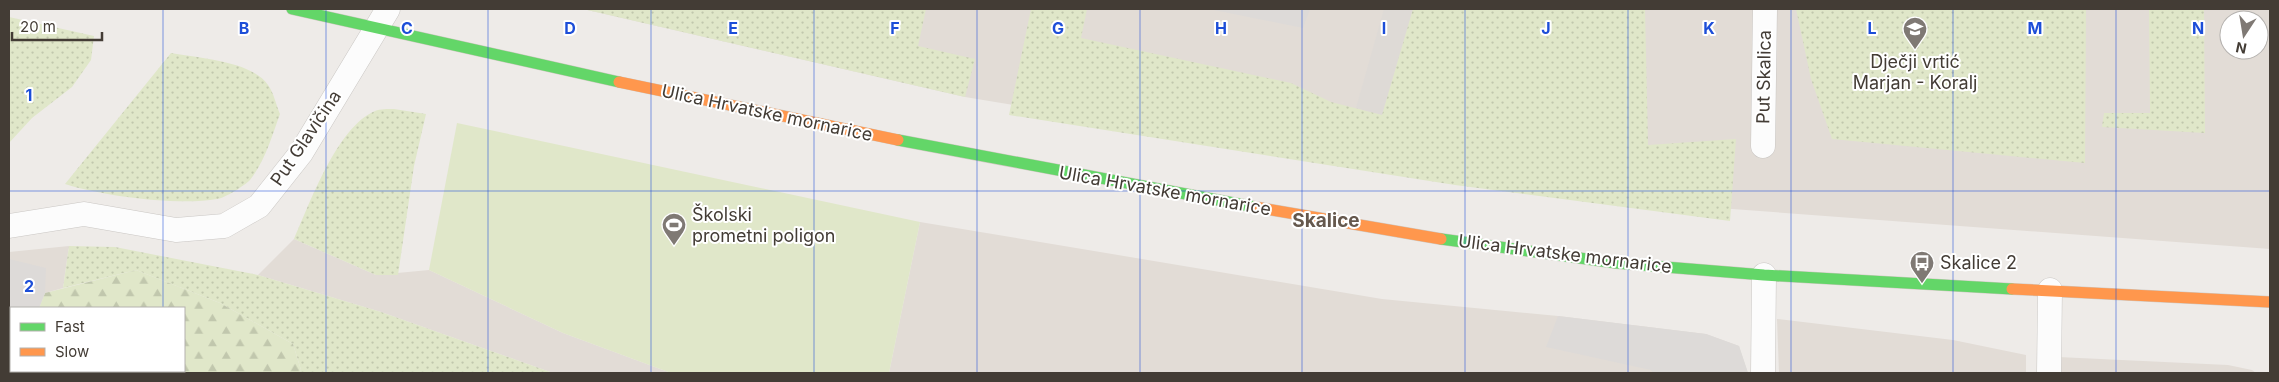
<svg xmlns="http://www.w3.org/2000/svg" width="2279" height="382" font-family="Inter,sans-serif">
	<style>
		.residential { fill: #e2dcd6; fill-rule: evenodd }
		.industrial { fill: #dedad6 }
		.grass { fill: url(#grass-dots) }
		.forest { fill: url(#forest-firs) }
		.garden { fill: #e0e7c9 }
		.parking { fill: #dddad8 }
		.lines { fill: none; stroke-linecap: round; stroke-linejoin: round }
		.street-casing { stroke: #cac7c4; stroke-width: 25 }
		.fast-casing { stroke: #cfc8c1; stroke-width: 12 }
		.slow-casing { stroke: #cfc8c1; stroke-width: 12 }
		.street { stroke: #fcfcfc; stroke-width: 24 }
		.fast { stroke: #63d668; stroke-width: 11 }
		.slow { stroke: #ff974d; stroke-width: 11 }
		.grid { fill: none; stroke: #1d4ed8; stroke-width: 1; stroke-opacity: 0.55 }
		.labels { text-anchor: middle; stroke-width: 4; stroke-linejoin: round; paint-order: stroke }
		.poi-label { font-size: 18px; fill: #433c35; stroke: #fff; text-anchor: start }
		.street-label { font-size: 18px; fill: #433c35; stroke: #fff }
		.neighbourhood-label { font-size: 19px; font-weight: bold; fill: #65584d; stroke: #fff }
		.grid-label { font-size: 16px; text-anchor: middle; font-weight: bold; fill: #1d4ed8; stroke: #fff; stroke-width: 4; stroke-linejoin: round; paint-order: stroke }
	</style>
	<defs>
		<pattern id="grass-dots" width="8" height="8" patternUnits="userSpaceOnUse" patternTransform="scale(1.25)"><rect width="8" height="8" fill="#e0e7c9"/><path d="M2 2h.1M6 6h.1" fill="none" stroke="#c1c7ad" stroke-width="1.8" stroke-linecap="round"/></pattern>
		<pattern id="forest-firs" width="22" height="20" patternUnits="userSpaceOnUse" patternTransform="scale(1.25)"><rect width="22" height="20" fill="#e0e7c9"/><path d="M5 1l3.5 6h-7zM16 11l3.5 6h-7z" fill="#c1c7ad"/></pattern>
	</defs>
	<rect width="100%" height="100%" fill="#eeebe8"/>
	<path class="residential" d="M583 9H2270V249L1705 207 1249 144 965 97ZM2229 20H2259V50H2229Z
		M920 222 1382 299 1558 316 1706 334 1739 346 1748 373H889Z
		M294 239 376 275 429 270 563 333 671 373H553L381 312 258 275Z
		M69 246 63 288 45 293 39 308H11V371H20L19 373H9V252Z
		M1777 319 1953 340 2026 355V373H1779Z
		M2058 357 2228 365 2252 370 2256 373H2059Z"/>
	<path class="industrial" d="M1384 9H1413L1382 115 1356 108Z"/>
	<path class="grass" d="M583 9H926L918 46 975 59 965 97Z
		M1031 9H1087L1081 38 1291 83 1331 102 1382 115 1413 9H1645L1648 145 1736 139 1730 221 1455 185 1009 115Z
		M1796 9H2086L2085 163 1832 139 1811 79Z
		M2149 9H2204L2205 133 2102 127 2104 113H2150Z
		M9 17 94 36 91 60 72 87 32 118 9 143Z
		M171 53C198 58 252 61 268 85 274 93 276 105 280 114 272 136 265 161 250 180 244 186 225 198 217 199 179 206 102 196 65 184Z
		M394 109 426 114 414 166 398 275H376L294 239C310 203 337 127 375 111 380 109 388 109 394 109Z
		M69 246 115 247 258 275 381 312 553 373H299L301 370 293 344 220 303 136 270 63 288Z"/>
	<path class="forest" d="M136 270 220 303 293 344 301 370 299 373H44V371H184V308H39L45 293Z"/>
	<path class="garden" d="M457 123 920 222 889 373H671L563 333 429 270Z"/>
	<path class="parking" d="M1209 9H1310L1303 28Z
		M9 259 46 268 45 293 39 308H11V371H20L19 373H9Z
		M1558 316 1706 334 1739 346 1748 373H1653L1651 370 1546 347Z"/>
	<g class="lines">
		<defs>
			<path id="street" d="M1763 146 1765 9
				M9 226 84 214 176 230 224 226 259 206 301 153 388 9
				M1763 373 1764 275
				M2049 373 2050 290"/>
			<path id="fast" d="M292 9 619 82
				M898 140 1255 207
				M1441 239 1616 263 1764 275 2012 289"/>
			<path id="slow" d="M619 82 898 140
				M1255 207 1441 239
				M2012 289 2270 302"/>
		</defs>
		<use href="#street" class="street-casing"/>
		<use href="#fast" class="fast-casing"/>
		<use href="#slow" class="slow-casing"/>
		<use href="#street" class="street"/>
		<use href="#fast" class="fast"/>
		<use href="#slow" class="slow"/>
	</g>
	<path class="grid" d="M163 9V308M326 9V373M488 9V373M651 9V373M814 9V373M977 9V373M1140 9V373M1302 9V373M1465 9V373M1628 9V373M1791 9V373M1953 9V373M2116 9V373M9 191H2270M163 371V373"/>
	<defs>
		<symbol id="school-pin" viewBox="-11 -11 22 30"><path d="M0 17L-7.5 6A9.5 9.5 0 1 1 7.5 6Z" fill="#7f7974" stroke="#fff"/><path d="M0-5L7-2L0 1L-7-2ZM-4 1L0 2.5L4 1V4Q0 6-4 4Z" fill="#fff"/></symbol>
		<symbol id="stadium-pin" viewBox="-11 -11 22 30"><path d="M0 17L-7.5 6A9.5 9.5 0 1 1 7.5 6Z" fill="#7f7974" stroke="#fff"/><path d="M0-5a6.5 5 0 1 0 0 10a6.5 5 0 1 0 0-10ZM-3.5-1.8h7v3.6h-7Z" fill="#fff"/></symbol>
		<symbol id="bus-pin" viewBox="-11 -11 22 30"><path d="M0 17L-7.5 6A9.5 9.5 0 1 1 7.5 6Z" fill="#7f7974" stroke="#fff"/><path d="M-5-6H5V4H4V6H2V4H-2V6H-4V4H-5ZM-3.5-4V0h7V-4ZM-3.5 1.2v1.5H-2V1.2ZM2 1.2v1.5H3.5V1.2Z" fill="#fff"/></symbol>
	</defs>
	<g fill-rule="evenodd">
		<use href="#school-pin" x="1901" y="15" width="28" height="38"/>
		<use href="#stadium-pin" x="660" y="211" width="28" height="38"/>
		<use href="#bus-pin" x="1908" y="249" width="28" height="38"/>
	</g>
	<g class="labels">
		<g class="poi-label">
			<text x="1915" y="68" text-anchor="middle">Dječji vrtić<tspan x="1915" dy="21">Marjan - Koralj</tspan></text>
			<text x="692" y="221">Školski<tspan x="692" dy="21">prometni poligon</tspan></text>
			<text x="1940" y="269">Skalice 2</text>
		</g>
		<g class="street-label">
			<text transform="translate(1764 77) rotate(-89)" y="6">Put Skalica</text>
			<text transform="translate(767 113) rotate(12)" y="6">Ulica Hrvatske mornarice</text>
			<text transform="translate(306 138) rotate(-56)" y="6">Put Glavičina</text>
			<text transform="translate(1165 191) rotate(10)" y="6">Ulica Hrvatske mornarice</text>
			<text transform="translate(1565 254) rotate(7)" y="6">Ulica Hrvatske mornarice</text>
		</g>
		<g class="neighbourhood-label">
			<text x="1326" y="227">Skalice</text>
		</g>
	</g>
	<g class="grid-label">
		<text x="244" y="34">B</text>
		<text x="407" y="34">C</text>
		<text x="570" y="34">D</text>
		<text x="733" y="34">E</text>
		<text x="895" y="34">F</text>
		<text x="1058" y="34">G</text>
		<text x="1221" y="34">H</text>
		<text x="1384" y="34">I</text>
		<text x="1546" y="34">J</text>
		<text x="1709" y="34">K</text>
		<text x="1872" y="34">L</text>
		<text x="2035" y="34">M</text>
		<text x="2198" y="34">N</text>
		<text x="29" y="101">1</text>
		<text x="29" y="292">2</text>
	</g>
	<rect width="2279" height="382" fill="none" stroke="#433c35" stroke-width="20"/>
	<rect x="10" y="307" width="175" height="65" fill="#ffffff" stroke="#b4b1ae"/>
	<rect x="20" y="323" width="25" height="8" fill="#63d668" stroke="#b4b1ae"/>
	<text x="55" y="332" font-size="15" fill="#433c35">Fast</text>
	<rect x="20" y="348" width="25" height="8" fill="#ff974d" stroke="#b4b1ae"/>
	<text x="55" y="357" font-size="15" fill="#433c35">Slow</text>
	<g transform="translate(2244 35) rotate(192)"><circle r="24" fill="#ffffff" stroke="#b4b1ae"/>
	<path d="M0-4L9 19L0 12L-9 19Z" fill="#7f7974"/>
	<text y="-8" font-size="14" font-weight="bold" text-anchor="middle" fill="#433c35">N</text>
	</g>
	<path d="M12 32v8h90v-8" fill="none" stroke="#433c35" stroke-width="2.5"/>
	<text x="20" y="32" font-size="15" fill="#433c35" stroke="#ffffff" stroke-width="4" paint-order="stroke">20 m</text>
</svg>
